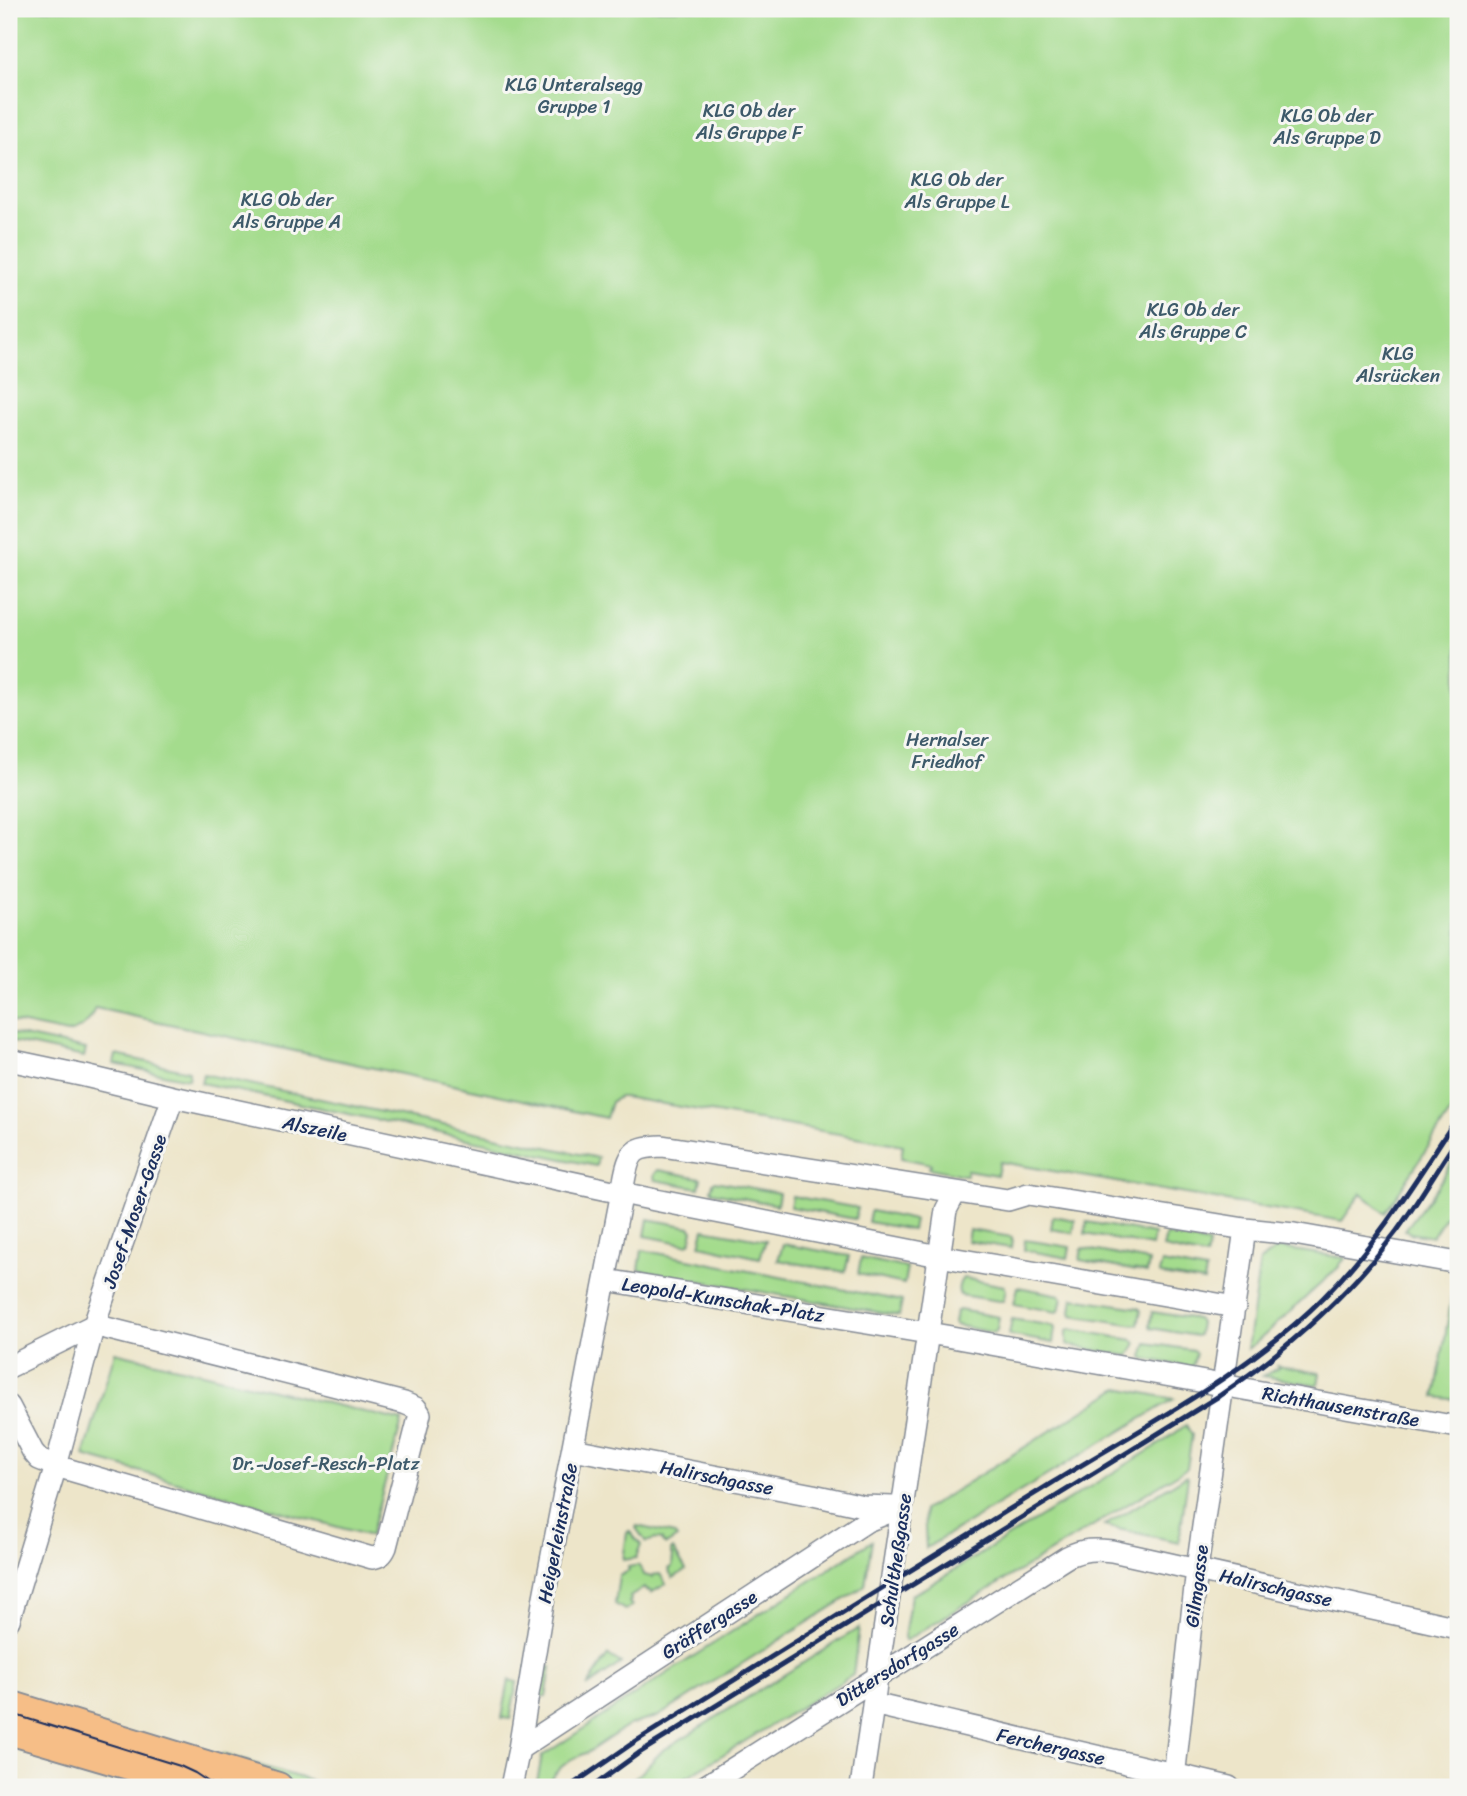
<svg xmlns="http://www.w3.org/2000/svg" width="1467" height="1796" font-family="Sriracha,sans-serif">
	<style>
		.green { fill: #a4dc8d; stroke: #608676; stroke-width: 2 }
		.lines { fill: none; stroke-linecap: round; stroke-linejoin: round }
		.minor-casing { stroke: #848a94; stroke-width: 24 }
		.major-casing { stroke: #848a94; stroke-width: 32 }
		.minor { stroke: #fff; stroke-width: 21 }
		.major { stroke: #f6be87; stroke-width: 28 }
		.tram { stroke: #1b2f5e; stroke-width: 2 }
		.rail { stroke: #1b2f5e; stroke-width: 5 }
		.labels { text-anchor: middle; stroke-width: 6; stroke-linejoin: round; paint-order: stroke }
		.park-label { font-size: 19px; fill: #3d5a6a; stroke: #f6f6f2 }
		.street-label { font-size: 19px; fill: #1b2f5e; stroke: #f6f6f2 }
	</style>
	<rect width="100%" height="100%" fill="#f6f6f2"/>
	<filter id="ink" filterUnits="userSpaceOnUse"><feTurbulence type="fractalNoise" baseFrequency=".0143" numOctaves="2"/><feDisplacementMap in="SourceGraphic" scale="14" xChannelSelector="R" yChannelSelector="G"/><feConvolveMatrix kernelMatrix="1 2 1 2 8 2 1 2 1" color-interpolation-filters="sRGB"/></filter>
	<filter id="wash" filterUnits="userSpaceOnUse"><feTurbulence type="fractalNoise" baseFrequency=".00686" numOctaves="4" result="noise"/><feDisplacementMap in="SourceGraphic" scale="28" xChannelSelector="R" yChannelSelector="G"/><feGaussianBlur stdDeviation="1.57" result="paint"/><feColorMatrix in="noise" values="0 0 0 0 0 0 0 0 0 0 0 0 0 0 0 0 0 1.4 0 .05"/><feComposite in="paint" operator="in"/></filter>
	<g filter="url(#wash)">
		<rect width="100%" height="100%" fill="#ede5c9"/>
		<path class="green" d="M9 9H1458V1101L1385 1213 1361 1193 1342 1221 1000 1162 997 1175 967 1170 966 1175H963L929 1168 931 1164 901 1158 903 1145 623 1097H619L611 1102 606 1118 95 1008C90 1022 82 1030 67 1033L9 1021Z
			M9 1033 86 1049 84 1057 9 1041Z
			M116 1055 189 1071 188 1079 114 1064Z
			M203 1074 598 1158 596 1166 201 1083Z
			M1458 1152V1196L1432 1237 1409 1233 1408 1231 1405 1230 1436 1189Z
			M658 1170 701 1178 699 1188 655 1180 654 1175Z
			M715 1181 779 1193 777 1205 713 1192 711 1190 713 1183Z
			M792 1196 858 1208 855 1219 790 1207Z
			M871 1211 914 1220 912 1230 868 1222 870 1213Z
			M1053 1216 1075 1220 1073 1233 1051 1229Z
			M648 1219 690 1227 693 1230 690 1243 686 1244 645 1236Z
			M1087 1222 1154 1234 1152 1246 1085 1234Z
			M704 1229 766 1240 760 1258 700 1245Z
			M969 1230 1012 1237 1011 1248 967 1241Z
			M1166 1235 1209 1244 1206 1257 1163 1248Z
			M1025 1240 1070 1247 1068 1258 1024 1250Z
			M783 1244 849 1256 845 1272 778 1260Z
			M1082 1248 1149 1261 1147 1273 1080 1260Z
			M1280 1248 1346 1258 1339 1265 1340 1266 1257 1342 1247 1349 1260 1261 1277 1249Z
			M642 1250 902 1301 899 1316 639 1270Z
			M861 1258 907 1268 904 1284 858 1274Z
			M1162 1263 1206 1271 1204 1282 1161 1275 1159 1273Z
			M963 1278 1004 1286 1006 1290 1003 1301H999L960 1295C957 1290 959 1282 963 1278Z
			M1018 1287 1060 1295 1062 1298 1059 1311 1057 1312 1014 1304Z
			M1453 1289 1458 1290V1400L1435 1397Z
			M1073 1298 1139 1308 1141 1311 1138 1324 1135 1325 1072 1315 1071 1312Z
			M959 1310 999 1317 997 1330 994 1333 955 1325 954 1323 956 1311Z
			M1152 1312 1197 1319 1200 1323 1198 1335 1196 1336 1151 1328 1150 1326Z
			M1012 1319 1053 1326 1055 1328 1053 1343 1009 1335Z
			M1069 1329 1133 1340 1136 1343 1129 1356 1067 1345V1331Z
			M1147 1343 1193 1350 1196 1353 1193 1365 1190 1367 1146 1359 1143 1357Z
			M115 1352 402 1421 370 1536 84 1456Z
			M1277 1366 1320 1373 1318 1385 1263 1376 1278 1368Z
			M1119 1388 1174 1399 926 1548 924 1510Z
			M1186 1425 1192 1435 1187 1468 905 1641 904 1637 911 1595 923 1589 1163 1442Z
			M1186 1476 1188 1477 1179 1542 1104 1526Z
			M637 1526 674 1534 677 1538 666 1545 662 1542V1540C655 1538 653 1540 646 1542L636 1528Z
			M629 1531 641 1545 636 1558 623 1560 627 1533Z
			M872 1541 865 1585 856 1592 657 1717 629 1725 588 1752 570 1760 559 1769 550 1780 540 1787H536L542 1756 663 1676Z
			M673 1549 686 1570 673 1578 668 1569 672 1566 673 1555H671V1550Z
			M638 1565 643 1572 644 1575 652 1577 653 1575 660 1574 666 1584 651 1593 649 1590 646 1591 644 1588 630 1597 631 1600 629 1602 632 1606 625 1610 615 1604 619 1576 629 1571 628 1567Z
			M859 1628 853 1675 670 1787H621L641 1773 662 1751Z
			M608 1655 621 1663 587 1687Z
			M544 1666 551 1667 546 1697 539 1696Z
			M509 1680 517 1682 510 1719 502 1718Z
			M9 1738 112 1774 107 1776 9 1746Z
			M222 1754 331 1787H301L220 1762Z"/>
	</g>
	<g filter="url(#ink)">
		<g class="lines">
			<defs>
				<path id="minor" d="M9 1060 85 1076 173 1097 655 1200 939 1256 1235 1307
					M606 1280 946 1336 1458 1427
					M9 1367 94 1325 404 1403 416 1408 420 1414 386 1547C383 1554 380 1557 372 1558L56 1466 39 1459 33 1452 9 1406
					M573 1449 813 1495 863 1506 893 1507
					M9 1620 56 1466 94 1325 173 1097
					M873 1704 1229 1787
					M519 1749 867 1521 902 1507
					M511 1787 519 1749 544 1597 625 1176C630 1151 635 1147 662 1146L1008 1200 1028 1194 1245 1229 1294 1234 1458 1263
					M704 1787 1067 1557C1084 1549 1093 1549 1112 1551L1458 1628
					M861 1787 946 1210 955 1193
					M1173 1787 1197 1569 1245 1229"/>
				<path id="major" d="M9 1705 278 1787
					M9 1730 204 1787"/>
			</defs>
			<use href="#minor" class="minor-casing"/>
			<use href="#major" class="major-casing"/>
			<use href="#minor" class="minor"/>
			<use href="#major" class="major"/>
			<path class="tram" d="M9 1713 180 1766 195 1773 216 1787"/>
			<path class="rail" d="M569 1787 633 1743C772 1656 912 1569 1052 1483 1144 1426 1245 1376 1323 1298 1377 1244 1416 1180 1458 1116
				M592 1787 639 1753 1219 1396C1287 1350 1346 1298 1396 1232 1418 1202 1437 1169 1458 1138"/>
		</g>
	</g>
	<g class="labels">
		<g class="park-label">
			<text x="574" y="91">KLG Unteralsegg<tspan x="574" dy="22">Gruppe 1</tspan></text>
			<text x="749" y="117">KLG Ob der<tspan x="749" dy="22">Als Gruppe F</tspan></text>
			<text x="1327" y="122">KLG Ob der<tspan x="1327" dy="22">Als Gruppe D</tspan></text>
			<text x="957" y="186">KLG Ob der<tspan x="957" dy="22">Als Gruppe L</tspan></text>
			<text x="287" y="206">KLG Ob der<tspan x="287" dy="22">Als Gruppe A</tspan></text>
			<text x="1193" y="316">KLG Ob der<tspan x="1193" dy="22">Als Gruppe C</tspan></text>
			<text x="1398" y="360">KLG<tspan x="1398" dy="22">Alsrücken</tspan></text>
			<text x="947" y="746">Hernalser<tspan x="947" dy="22">Friedhof</tspan></text>
			<text x="326" y="1470">Dr.-Josef-Resch-Platz</text>
		</g>
		<g class="street-label">
			<text transform="translate(315 1128) rotate(12)" y="7">Alszeile</text>
			<text transform="translate(134 1211) rotate(-71)" y="7">Josef-Moser-Gasse</text>
			<text transform="translate(723 1299) rotate(9)" y="7">Leopold-Kunschak-Platz</text>
			<text transform="translate(1341 1406) rotate(10)" y="7">Richthausenstraße</text>
			<text transform="translate(717 1477) rotate(11)" y="7">Halirschgasse</text>
			<text transform="translate(557 1533) rotate(-79)" y="7">Heigerleinstraße</text>
			<text transform="translate(895 1560) rotate(-82)" y="7">Schultheßgasse</text>
			<text transform="translate(1196 1586) rotate(-83)" y="7">Gilmgasse</text>
			<text transform="translate(1276 1587) rotate(13)" y="7">Halirschgasse</text>
			<text transform="translate(709 1624) rotate(-33)" y="7">Gräffergasse</text>
			<text transform="translate(897 1664) rotate(-32)" y="7">Dittersdorfgasse</text>
			<text transform="translate(1051 1746) rotate(13)" y="7">Ferchergasse</text>
		</g>
	</g>
	<rect width="1467" height="1796" fill="none" stroke="#f6f6f2" stroke-width="35"/>
</svg>
